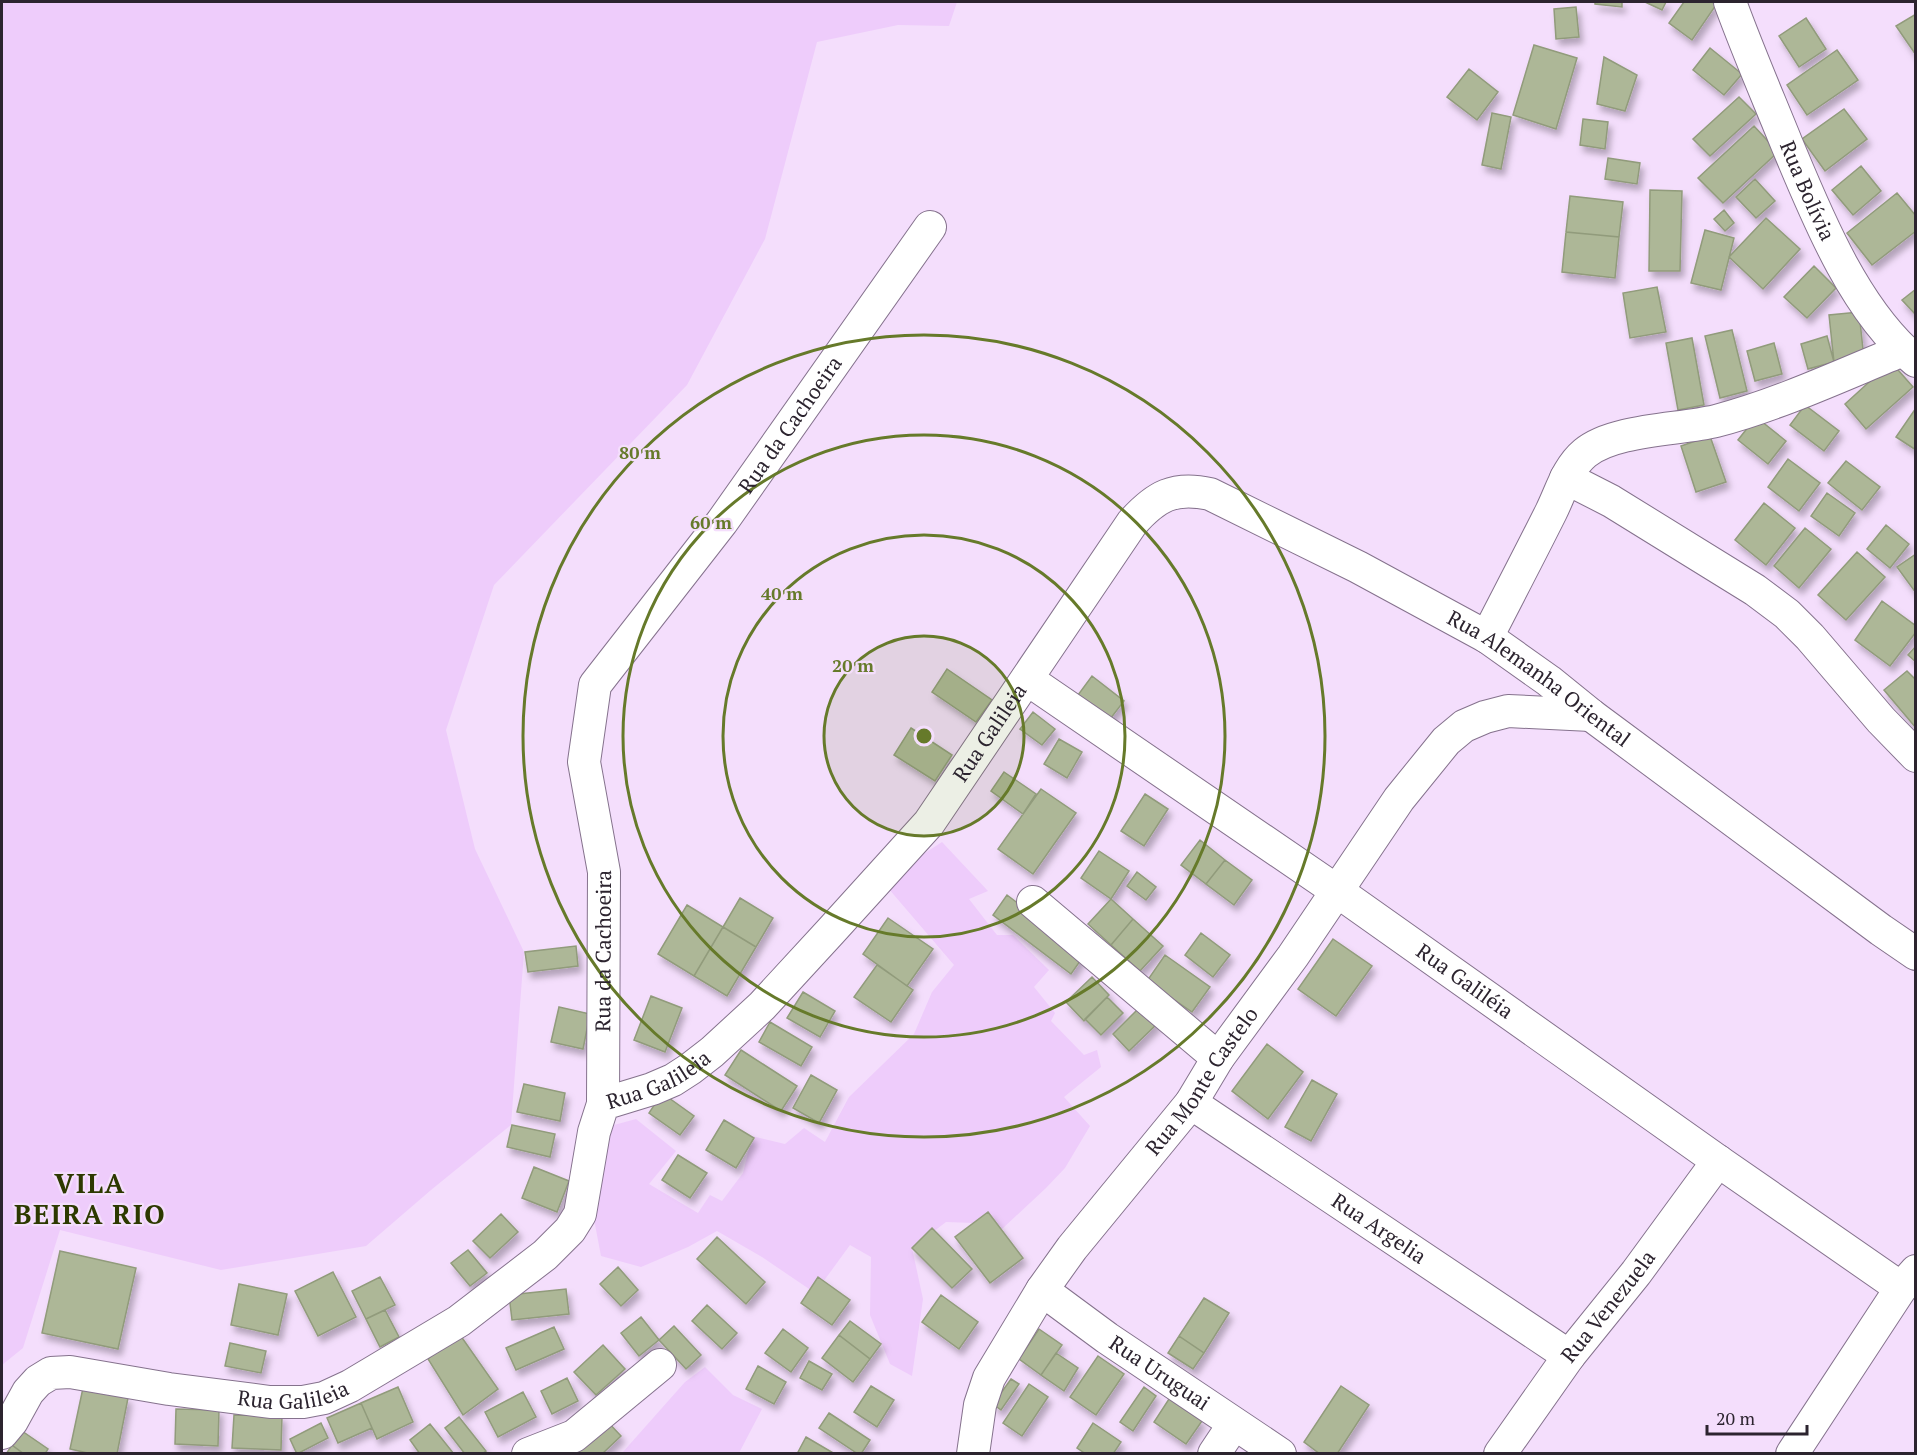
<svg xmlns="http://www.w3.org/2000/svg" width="1917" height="1455" font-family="'PT Serif',serif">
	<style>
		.green { fill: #eeccfb }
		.building { fill: #adb797; stroke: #919b7b; stroke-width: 1.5; filter: url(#shadow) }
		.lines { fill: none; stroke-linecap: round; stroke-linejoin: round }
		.street-casing { stroke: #85728d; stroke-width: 34 }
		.street { stroke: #fff; stroke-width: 32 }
		.ring { fill: none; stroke: #667a2a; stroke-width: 3 }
		.labels { text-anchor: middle; stroke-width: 4.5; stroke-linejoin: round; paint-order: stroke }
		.street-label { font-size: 21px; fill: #2c242f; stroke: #f4defc }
		.district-label { font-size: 27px; font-weight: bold; letter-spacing: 1.5px; fill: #2d3900; stroke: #f4defc }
		.centre { fill: #667a2a; stroke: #f4defc; stroke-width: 3 }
		.ring-label { font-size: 18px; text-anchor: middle; font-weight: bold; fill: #667a2a; stroke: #f4defc; stroke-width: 4.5; stroke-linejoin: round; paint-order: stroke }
	</style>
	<defs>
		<filter id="shadow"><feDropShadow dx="3.5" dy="6" stdDeviation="3" flood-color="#0004"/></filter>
	</defs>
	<rect width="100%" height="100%" fill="#f4defc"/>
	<path class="green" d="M2 2H957L949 26 898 25 817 42 765 239 687 385 494 585 446 730 475 849 524 952 511 1125 431 1190 366 1246 221 1270 60 1230 23 1348 2 1365Z
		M942 842 988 891 969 899 997 935H1013L1049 970 1034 987 1055 1013 1051 1021 1084 1055 1097 1050 1101 1067 1064 1097 1090 1126 1065 1168 1046 1188 1002 1229 974 1223 946 1222 912 1248 923 1299 912 1376 890 1364 870 1315 871 1257 850 1245 815 1293 762 1257 717 1231 688 1247 641 1267 601 1256 593 1214 603 1128 636 1119 676 1151 649 1184 698 1213 710 1195 722 1201 743 1173 752 1136 785 1144 804 1128 825 1142 849 1097 914 1034 932 992 954 965 882 881Z
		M705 1367 733 1395 762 1409 739 1453H622L685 1382Z"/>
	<path class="building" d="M1595 2H1622V7L1595 4Z
		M1645 2H1666L1662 10Z
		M1684 2H1712L1716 5 1692 40 1669 23Z
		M1576 7 1579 37 1556 39 1554 9Z
		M1916 14V55L1896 26Z
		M1806 18 1826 49 1799 67 1779 36Z
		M1534 45 1577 58 1556 129 1513 115Z
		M1710 48 1742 74 1724 95 1693 70Z
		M1837 50 1858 80 1807 115 1787 85Z
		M1604 57 1637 75 1625 111 1597 104Z
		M1469 69 1498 92 1477 120 1447 97Z
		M1739 97 1756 114 1710 156 1693 139Z
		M1844 109 1867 139 1825 171 1802 139Z
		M1492 113 1511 117 1501 169 1482 165Z
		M1583 119 1608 122 1605 149 1580 145Z
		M1754 126 1778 152 1723 203 1698 178Z
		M1608 158 1640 163 1637 184 1605 179Z
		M1861 166 1881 191 1853 215 1832 190Z
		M1755 179 1775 201 1756 218 1736 197Z
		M1650 190 1682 191 1680 271H1649Z
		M1897 193 1916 216V231L1872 265 1847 233Z
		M1570 196 1623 202 1619 237 1566 232Z
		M1724 210 1734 223 1725 231 1714 219Z
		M1766 218 1800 249 1763 289 1729 257Z
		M1705 230 1734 238 1721 290 1691 283Z
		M1566 232 1619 237 1615 278 1562 272Z
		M1814 266 1836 288 1807 318 1784 297Z
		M1657 287 1666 332 1630 338 1623 293Z
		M1916 289V315L1902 300Z
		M1859 312 1864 359 1834 362 1829 315Z
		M1732 330 1747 391 1720 398 1705 336Z
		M1827 336 1834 362 1808 369 1801 344Z
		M1692 338 1704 405 1678 410 1666 343Z
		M1774 343 1782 374 1755 381 1747 351Z
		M1891 362 1913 387 1866 429 1845 404Z
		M1805 405 1839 431 1824 451 1790 425Z
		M1916 408V450L1896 437Z
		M1756 417 1786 441 1768 464 1738 440Z
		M1710 436 1726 482 1696 492 1681 446Z
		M1788 459 1820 483 1799 511 1768 487Z
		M1846 461 1880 487 1862 510 1828 483Z
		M1827 493 1855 513 1839 536 1811 516Z
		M1764 503 1795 528 1766 565 1735 540Z
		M1886 525 1909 544 1890 568 1867 549Z
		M1805 528 1831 549 1799 588 1774 566Z
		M1857 552 1885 577 1846 620 1818 595Z
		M1916 554V593L1897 567Z
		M1882 601 1916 626V632L1890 666 1855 640Z
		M1916 646V662L1908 655Z
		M947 669 992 700 976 722 932 692Z
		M1907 671 1916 680V728L1884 690Z
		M1092 676 1124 701 1107 723 1075 699Z
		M1033 712 1055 729 1042 745 1020 729Z
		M911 728 952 755 935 781 894 755Z
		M1059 739 1082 752 1067 778 1044 764Z
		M1004 772 1036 794 1023 814 991 791Z
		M1041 789 1076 813 1033 874 998 849Z
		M1145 794 1168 809 1144 846 1121 831Z
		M1200 840 1225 860 1206 884 1181 865Z
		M1099 851 1129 871 1111 899 1081 878Z
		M1225 860 1252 880 1234 905 1206 884Z
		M1137 872 1156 887 1146 900 1127 886Z
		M1007 895 1085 954 1071 974 993 915Z
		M740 898 773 918 756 947 723 927Z
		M1111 899 1133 919 1111 945 1088 924Z
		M687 905 723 927 694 976 658 954Z
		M888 918 933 949 907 986 863 954Z
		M1133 919 1163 946 1140 971 1111 945Z
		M723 927 756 947 727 996 694 976Z
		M1201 933 1230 955 1213 977 1185 955Z
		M1333 939 1372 966 1336 1016 1298 989Z
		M576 946 578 966 528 972 525 952Z
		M1165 955 1210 987 1192 1012 1147 981Z
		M877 965 913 990 891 1022 854 997Z
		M1092 977 1109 995 1084 1021 1066 1002Z
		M803 992 835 1011 820 1037 787 1018Z
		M651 996 682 1008 665 1052 634 1040Z
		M1107 997 1123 1013 1101 1035 1085 1019Z
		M1141 1006 1158 1023 1129 1051 1113 1034Z
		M559 1007 590 1014 583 1049 551 1042Z
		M770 1022 812 1047 801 1066 759 1042Z
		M1267 1044 1303 1072 1268 1119 1232 1091Z
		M741 1050 797 1086 781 1111 725 1075Z
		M811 1075 837 1090 819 1123 793 1108Z
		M1312 1080 1337 1094 1311 1141 1285 1127Z
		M524 1084 565 1093 560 1121 517 1112Z
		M662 1093 694 1116 680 1135 649 1113Z
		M724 1120 754 1138 736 1168 706 1150Z
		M512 1125 555 1134 550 1157 507 1147Z
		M678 1155 707 1173 690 1198 662 1180Z
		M534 1167 569 1181 557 1212 522 1198Z
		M988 1212 1023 1258 990 1283 955 1237Z
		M501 1214 518 1232 490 1258 473 1241Z
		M932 1228 972 1269 952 1288 912 1248Z
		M717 1237 765 1282 746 1304 697 1259Z
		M468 1250 487 1273 470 1286 451 1263Z
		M60 1251 136 1268 118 1349 42 1333Z
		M618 1267 638 1290 621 1306 600 1284Z
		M333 1272 356 1317 318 1336 295 1291Z
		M380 1277 395 1305 366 1319 352 1291Z
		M818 1277 850 1300 832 1325 801 1303Z
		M239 1284 287 1294 278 1335 231 1325Z
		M566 1289 569 1314 512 1320 509 1295Z
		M941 1295 978 1322 959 1349 922 1322Z
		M1204 1298 1229 1313 1204 1353 1179 1336Z
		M707 1305 737 1333 722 1349 692 1321Z
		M385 1310 399 1337 380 1347 366 1319Z
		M641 1317 659 1340 639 1356 621 1333Z
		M850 1321 881 1344 870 1359 839 1335Z
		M674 1326 701 1355 686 1369 659 1340Z
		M554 1327 564 1349 516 1370 506 1348Z
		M783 1329 808 1348 791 1372 765 1353Z
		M1039 1329 1062 1345 1041 1375 1019 1359Z
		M458 1332 498 1389 463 1415 428 1359Z
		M839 1335 870 1359 853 1382 822 1358Z
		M1179 1336 1204 1353 1193 1369 1168 1353Z
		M230 1343 266 1351 261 1373 225 1366Z
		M603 1345 625 1369 596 1395 574 1372Z
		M1056 1353 1078 1368 1064 1391 1041 1375Z
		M1098 1356 1124 1374 1096 1415 1070 1397Z
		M809 1361 832 1374 822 1390 800 1378Z
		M758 1366 786 1382 774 1404 746 1389Z
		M567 1378 578 1401 552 1414 541 1391Z
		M1011 1379 1019 1384 1001 1410 993 1404Z
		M1029 1384 1048 1397 1022 1436 1003 1423Z
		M871 1386 894 1400 877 1427 854 1412Z
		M1341 1386 1369 1405 1337 1454H1320L1304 1442Z
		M398 1387 413 1422 377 1439 361 1403Z
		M1144 1387 1156 1396 1133 1431 1120 1422Z
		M83 1388 128 1398 117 1454H92L70 1449Z
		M523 1392 536 1417 498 1437 485 1412Z
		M1169 1399 1202 1421 1186 1444 1154 1422Z
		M361 1403 372 1428 338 1443 327 1418Z
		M176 1409 219 1410 218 1446 175 1444Z
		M829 1413 870 1440 861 1454H858L819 1428Z
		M234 1415 282 1416 281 1450 232 1448Z
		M459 1417 486 1451 482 1454H465L445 1428Z
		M605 1419 621 1436 602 1454H570Z
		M321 1423 328 1438 297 1454 290 1439Z
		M1093 1423 1121 1442 1113 1454H1086L1077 1448Z
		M430 1424 454 1454H420L410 1440Z
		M22 1431 48 1449 45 1454H24L12 1445Z
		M806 1437 835 1454H797Z
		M12 1445 24 1454H6Z"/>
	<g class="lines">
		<defs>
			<g id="street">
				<path id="s1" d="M1730 2C1747 49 1767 95 1786 142 1816 214 1854 310 1916 361"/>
				<path d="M1566 478 1611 501 1755 590 1787 614 1810 637 1881 720 1916 756"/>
				<path d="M1487 637C1508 596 1530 554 1551 512 1561 492 1567 468 1585 453 1614 429 1679 430 1716 421 1780 404 1842 375 1903 350"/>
				<path id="s2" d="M1027 679 1337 891 1718 1161 1901 1288"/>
				<path d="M1033 902 1218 1058"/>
				<path id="s3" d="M1191 1103 1569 1356"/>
				<path id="s4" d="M603 1104 604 872 584 762 595 685 722 522 930 227"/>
				<path id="s5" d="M1042 1290 1107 1338 1280 1454"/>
				<path id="s6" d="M2 1433 12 1421 28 1392 38 1381 51 1373 70 1372 169 1389 270 1402H303L324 1398 350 1386 459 1321 545 1255 570 1230 580 1214 594 1132 603 1104 652 1089 673 1080 690 1069 712 1052 762 1006 831 931 929 823 1132 523C1156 496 1174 486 1210 494L1358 567 1487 637 1549 681 1591 715 1881 930 1916 954"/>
				<path d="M528 1454 574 1436 660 1365"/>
				<path id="s7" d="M973 1454 980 1405 989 1378 1042 1290 1072 1248 1191 1103 1218 1058 1293 956 1399 799 1446 741 1464 726 1485 717 1508 711 1591 715"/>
				<path d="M1214 1454 1234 1424"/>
				<path id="s8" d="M1500 1454 1569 1356 1636 1273 1718 1161"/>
				<path d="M1792 1454 1901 1288 1916 1271"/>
			</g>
		</defs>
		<use href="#street" class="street-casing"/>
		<use href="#street" class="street"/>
	</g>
	<circle cx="924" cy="736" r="100" fill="#667a2a" fill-opacity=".12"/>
	<g class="ring">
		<circle cx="924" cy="736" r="100"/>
		<circle cx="924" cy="736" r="201"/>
		<circle cx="924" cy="736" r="301"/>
		<circle cx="924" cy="736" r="401"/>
	</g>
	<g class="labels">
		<g class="street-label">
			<text dy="7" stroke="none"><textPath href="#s1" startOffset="204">Rua Bolívia</textPath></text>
			<text dy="7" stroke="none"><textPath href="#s4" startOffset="747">Rua da Cachoeira</textPath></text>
			<text dy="7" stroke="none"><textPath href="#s6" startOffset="2052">Rua Alemanha Oriental</textPath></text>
			<text dy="7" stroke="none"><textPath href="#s6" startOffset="1332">Rua Galileia</textPath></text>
			<text dy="7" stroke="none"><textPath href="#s4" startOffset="153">Rua da Cachoeira</textPath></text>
			<text dy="7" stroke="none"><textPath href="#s2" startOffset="532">Rua Galiléia</textPath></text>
			<text dy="7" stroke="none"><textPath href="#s6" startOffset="846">Rua Galileia</textPath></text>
			<text dy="7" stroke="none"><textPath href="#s7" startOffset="444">Rua Monte Castelo</textPath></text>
			<text dy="7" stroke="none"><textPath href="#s3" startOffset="226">Rua Argelia</textPath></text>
			<text dy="7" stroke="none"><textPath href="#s8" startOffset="183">Rua Venezuela</textPath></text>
			<text dy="7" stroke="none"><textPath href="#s5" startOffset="144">Rua Uruguai</textPath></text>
			<text dy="7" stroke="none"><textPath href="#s6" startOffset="324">Rua Galileia</textPath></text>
		</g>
		<g class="district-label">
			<text x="90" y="1193">VILA<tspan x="90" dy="31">BEIRA RIO</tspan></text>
		</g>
	</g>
	<circle cx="924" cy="736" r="9" class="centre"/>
	<g class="ring-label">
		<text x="640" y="459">80 m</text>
		<text x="711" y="529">60 m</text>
		<text x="782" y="600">40 m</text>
		<text x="853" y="672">20 m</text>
	</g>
	<rect width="1917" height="1455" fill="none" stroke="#2c242f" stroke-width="6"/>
	<path d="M1707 1425v9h100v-9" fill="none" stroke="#2c242f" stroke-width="3"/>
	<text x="1716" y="1425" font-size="18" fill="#2c242f" stroke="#f4defc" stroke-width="4.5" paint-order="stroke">20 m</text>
</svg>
